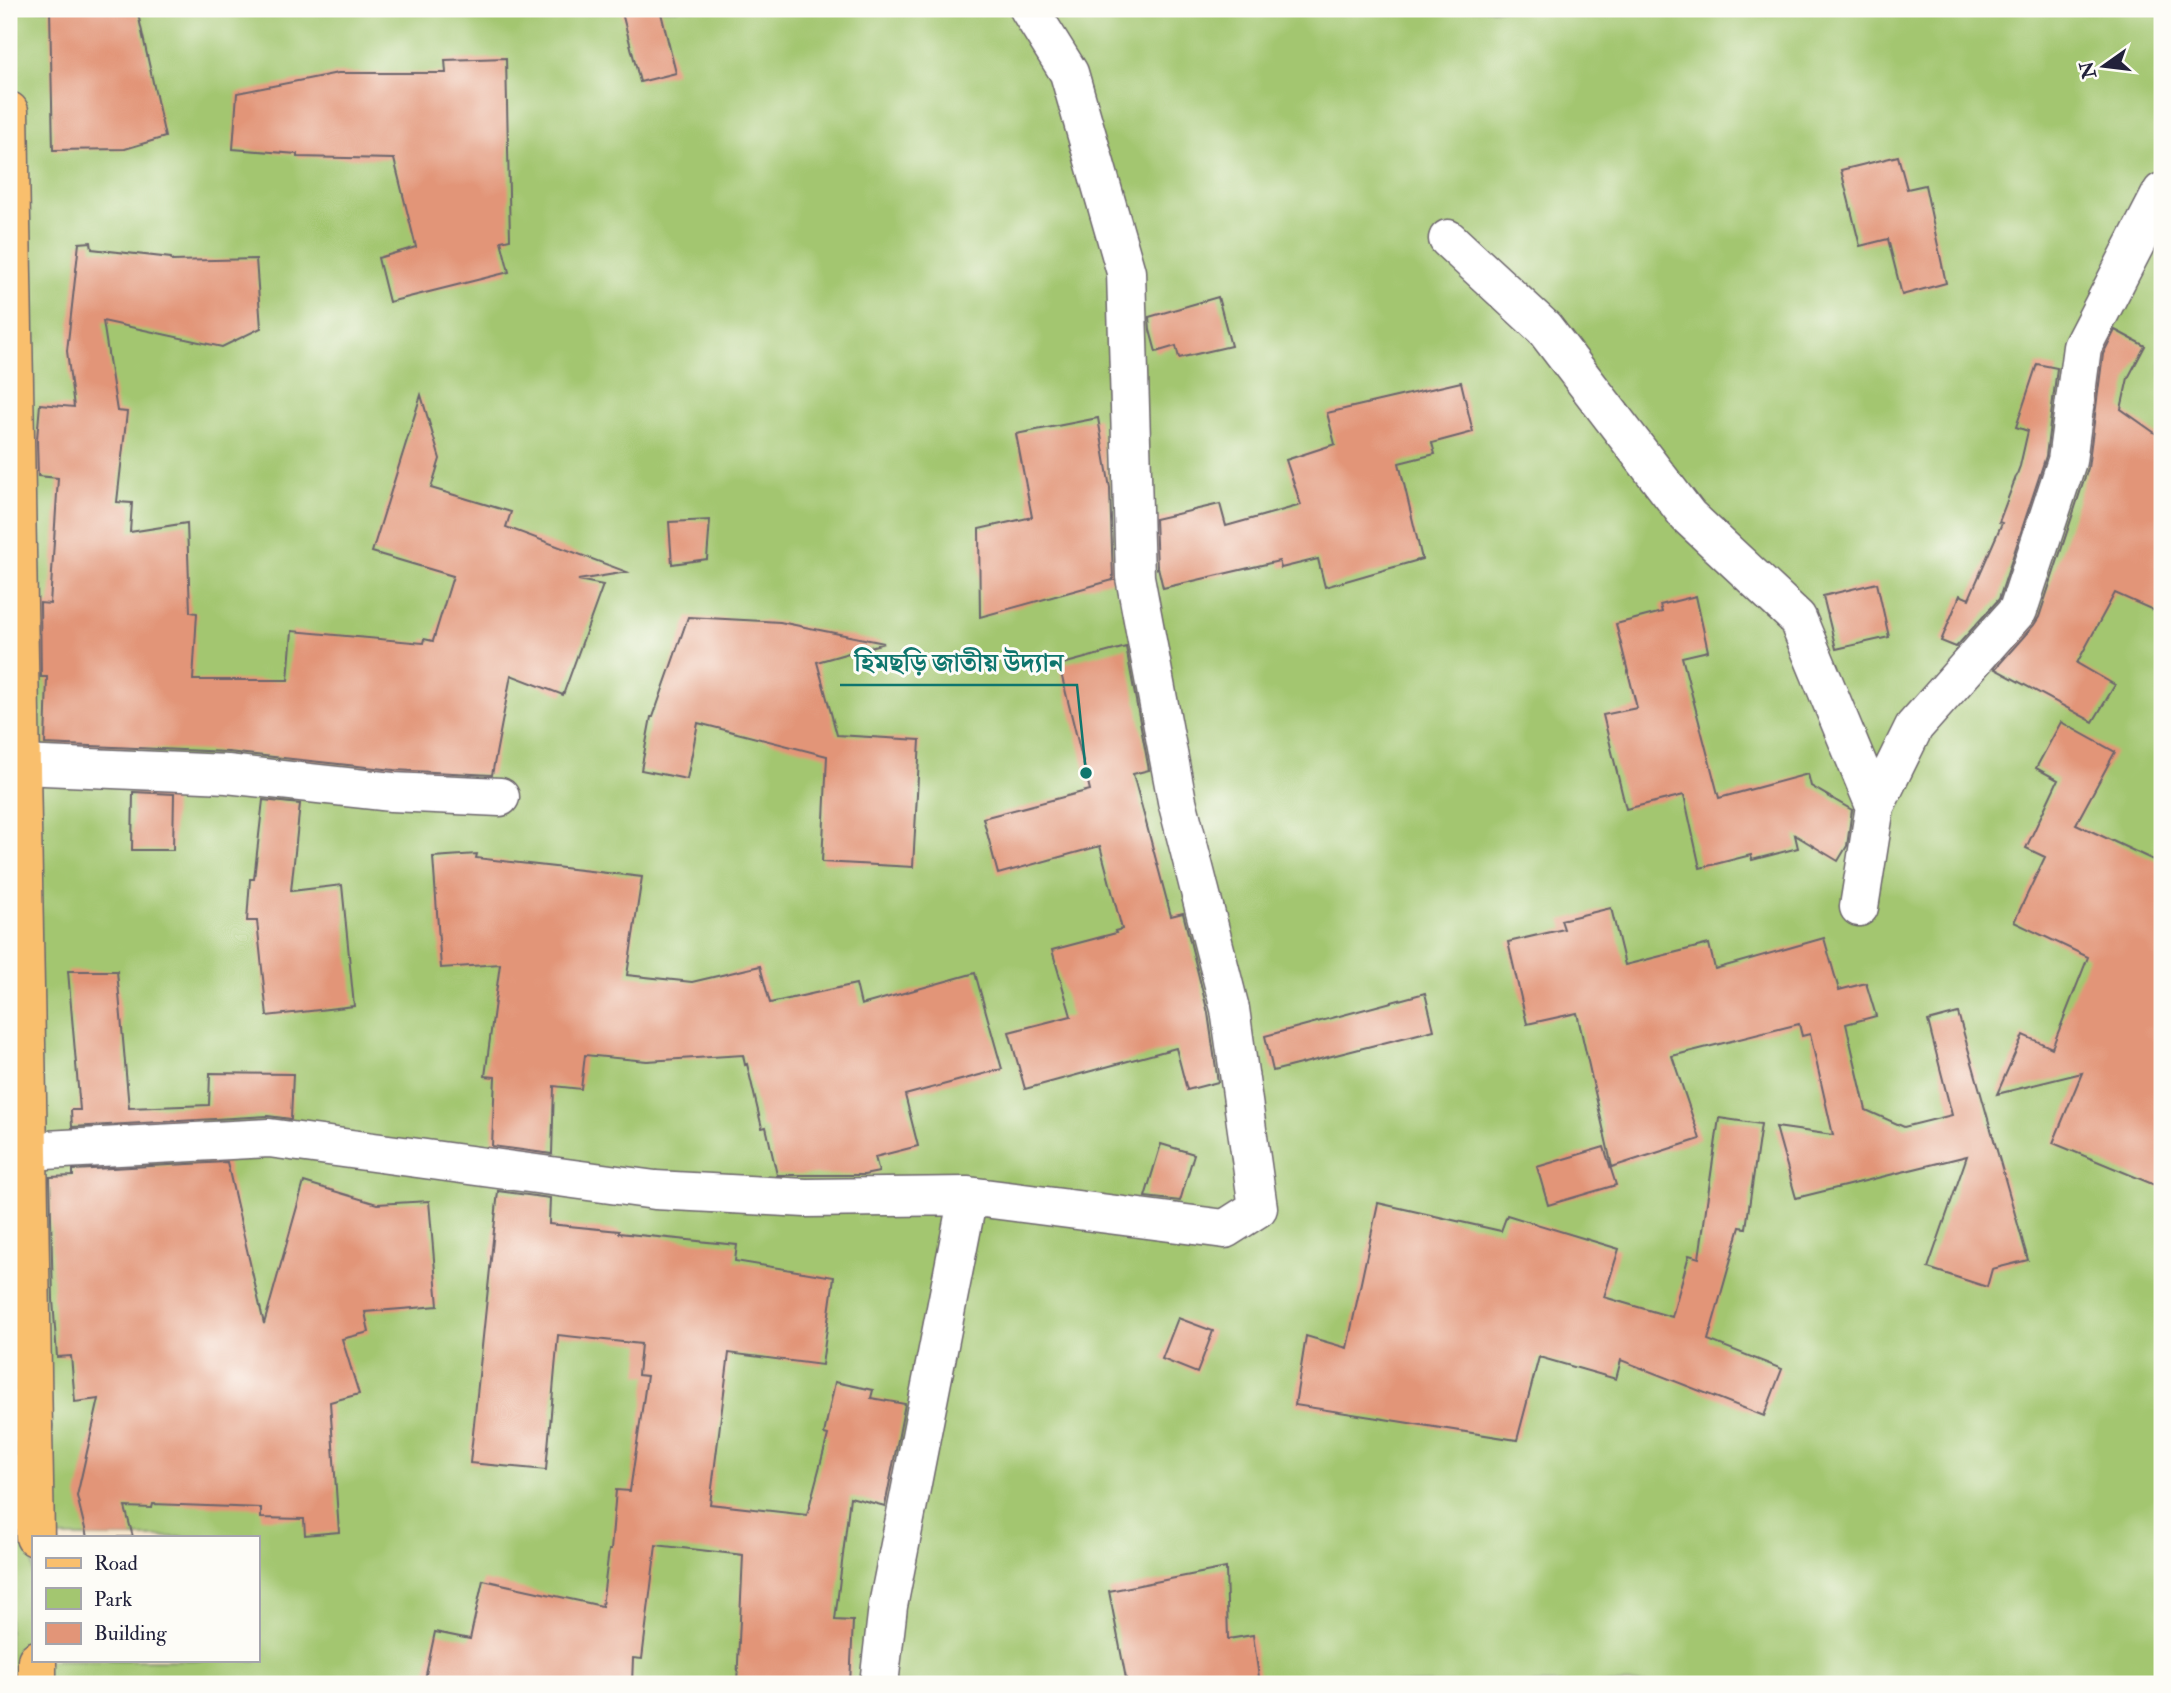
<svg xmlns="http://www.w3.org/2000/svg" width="2171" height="1693" font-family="'IM FELL Double Pica','Noto Serif Bengali',serif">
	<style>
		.green { fill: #a3c670; stroke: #627456; stroke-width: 2; fill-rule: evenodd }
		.building { fill: #e29578 }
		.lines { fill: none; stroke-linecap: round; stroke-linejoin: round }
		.minor-casing { stroke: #6c656c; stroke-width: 41 }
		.major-casing { stroke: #6c656c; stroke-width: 41 }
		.minor { stroke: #fff; stroke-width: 38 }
		.major { stroke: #f9bf6d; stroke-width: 38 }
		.leader { fill: none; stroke: #0f766e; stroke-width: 2.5 }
		.callout-dot { fill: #0f766e; stroke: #fdfcf7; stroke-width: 2.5 }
		.callout-label { font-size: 26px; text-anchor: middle; font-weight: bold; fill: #0f766e; stroke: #fdfcf7; stroke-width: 6; stroke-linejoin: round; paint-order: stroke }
	</style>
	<rect width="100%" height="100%" fill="#fdfcf7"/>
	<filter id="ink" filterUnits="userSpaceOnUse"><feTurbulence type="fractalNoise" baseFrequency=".0143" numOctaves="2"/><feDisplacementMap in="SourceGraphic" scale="14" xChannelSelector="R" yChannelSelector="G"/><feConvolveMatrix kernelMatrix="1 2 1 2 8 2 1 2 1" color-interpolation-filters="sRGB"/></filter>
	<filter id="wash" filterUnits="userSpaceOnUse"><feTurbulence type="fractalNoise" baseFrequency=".00686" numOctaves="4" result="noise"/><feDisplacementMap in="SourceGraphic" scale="28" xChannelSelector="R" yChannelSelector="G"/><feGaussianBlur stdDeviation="1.57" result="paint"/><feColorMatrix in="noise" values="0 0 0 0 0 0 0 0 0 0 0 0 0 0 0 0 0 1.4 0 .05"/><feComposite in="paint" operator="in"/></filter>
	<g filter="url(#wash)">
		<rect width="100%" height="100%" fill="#f4e2c7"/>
		<path class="green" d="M9 9H2162V1684H9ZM33 1537H257V1660H33Z"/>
		<g id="blocks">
			<path class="building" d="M50 9H137L165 137 125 149 53 150Z
				M621 9H660L676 73 640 82Z
				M506 58 510 239 501 241 509 272 389 302 378 258 416 247 394 159 297 157V154L233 149 237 93 338 73H446L445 60Z
				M1898 156 1907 189 1925 185 1946 283 1902 295 1888 239 1860 246 1841 170Z
				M91 242 92 249 171 258 172 261 256 259 261 328 222 347 103 321 117 411 127 412 117 502 132 503 130 532 187 523 190 612 197 613 193 680H288L292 631 423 643 424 639 433 641 453 576 372 552 421 395 440 459 431 488 511 512 506 527 627 572 578 580 603 585 563 695 511 675 492 775 394 770 228 752 45 744 47 677H41L40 603 50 604 58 478 38 476 37 439 40 404 74 407 67 351 79 243Z
				M1218 297 1231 346 1179 358 1176 346 1156 352 1150 330 1149 317Z
				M2115 330 2145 346 2128 378 2121 409 2162 438V614L2115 593 2077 663 2115 685 2093 722 1995 669 2034 625 2039 617 2088 468 2103 354Z
				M2037 364 2057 368 2046 456 1999 599 1956 647 1941 641 1960 595 1969 599 2002 523 1999 522 2020 466 2028 431 2016 427Z
				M1461 382 1473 432 1432 443 1435 454 1399 463 1422 559 1325 587 1318 559 1281 568 1279 561 1163 588 1158 567 1157 568 1155 519 1220 504 1226 526 1301 505 1286 460 1335 444 1327 413Z
				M1098 418 1110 488 1113 580 980 617 979 529 1032 517 1016 434Z
				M710 520 707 559 672 564 669 522Z
				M1877 583 1889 637 1836 649 1823 596Z
				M1696 596 1708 651 1682 657 1719 798 1808 774 1811 786 1852 810 1847 846 1838 861 1795 835 1798 848 1752 860 1751 855 1700 868 1684 795 1626 809 1603 715 1637 708 1616 624 1662 612 1660 605Z
				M688 617 780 622 884 643 817 662 837 735 920 740 913 867 822 862 827 756 698 723 687 779 641 770 651 717H653Z
				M1126 647 1149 770 1133 774 1171 916 1183 913 1208 1013 1218 1082 1187 1090 1176 1048 1025 1089 1009 1032 1071 1016 1052 950 1116 933 1115 931 1122 929 1100 846 998 874 983 818 1090 790 1059 665Z
				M2061 722 2115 752 2076 824 2162 864V1188L2053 1143 2082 1073 1997 1094 2023 1035 2052 1048 2088 957 2014 922 2045 857 2026 848 2058 780 2036 768Z
				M133 792 174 794 173 850H132Z
				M263 800 300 804 291 891 342 885 354 1006 267 1016 257 921H247L250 879H254Z
				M477 854 476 858 642 877 627 975 692 982 760 966 770 1003 856 984 861 1005 975 973 1002 1069 905 1095 918 1146 875 1157 879 1172 864 1175H777L766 1127 762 1128 747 1064 745 1065 743 1055 647 1061 585 1055 581 1089 554 1086 552 1154 492 1146 495 1077 485 1076 500 964 441 968 433 857Z
				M1611 908 1625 965 1709 944 1715 969 1824 938 1839 990 1866 983 1876 1016 1846 1024 1866 1110 1904 1127 1952 1115 1928 1021 1958 1013 2028 1260 1992 1269 1987 1287 1928 1268 1967 1156 1796 1198 1776 1127 1833 1135 1810 1034 1802 1036 1799 1024 1672 1056 1700 1139 1612 1167 1577 1013 1527 1024 1508 942 1564 929 1561 920Z
				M68 971H117L129 1108 209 1105 210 1073 293 1074 291 1119 268 1116 72 1127 71 1110H80Z
				M1425 993 1434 1030 1273 1071 1265 1036Z
				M1719 1118 1761 1124 1746 1228 1740 1227 1708 1340 1782 1369 1764 1416 1621 1360 1616 1379 1539 1357 1517 1440 1295 1405 1306 1336 1347 1348 1378 1203 1501 1231 1507 1215 1619 1249 1604 1297 1672 1317 1689 1255 1699 1258Z
				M1161 1144 1194 1154 1180 1201 1145 1197Z
				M1604 1147 1616 1185 1548 1205 1537 1167Z
				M227 1162 264 1324 304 1182 377 1204 429 1201 438 1306 365 1312 369 1332 342 1339 359 1394 330 1402 339 1532 305 1535 304 1519 261 1518V1508L153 1504 152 1508 125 1507 133 1537H87L77 1496 99 1399 75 1402 71 1356 57 1357 53 1299 50 1177 73 1176V1170Z
				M498 1191 550 1198 549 1224 619 1231V1233L737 1245 735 1261 834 1277 822 1365 729 1353 710 1504 807 1515 828 1435 824 1434 835 1382 873 1390 871 1398 905 1404 885 1506 850 1497 835 1620 853 1621 850 1684H737L743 1555 656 1545 642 1659 633 1658 632 1684H424L435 1632 470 1639 483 1580 602 1606 609 1550H611L616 1490 630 1491 647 1376 638 1375 641 1344 558 1335 546 1470 470 1463Z
				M1178 1318 1213 1331 1197 1373 1162 1359Z
				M1226 1568 1228 1639 1253 1635 1260 1684H1127L1109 1591Z"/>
		</g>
	</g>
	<g filter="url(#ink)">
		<use href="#blocks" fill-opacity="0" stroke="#6c656c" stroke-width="2"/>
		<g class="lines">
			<defs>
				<path id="minor" d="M1448 239 1544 328 1688 516 1797 618 1875 806
					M21 765 227 774 392 792 500 797
					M1859 907 1875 806 1914 727 2018 610 2067 461 2082 347 2162 192
					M27 1151 269 1138 655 1190 806 1198 968 1196
					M9 1418 33 1426
					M879 1684 888 1606 968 1196 1225 1229 1258 1208 1230 1009 1177 801 1135 577 1126 272 1069 73 1029 9"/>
				<path id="major" d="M9 111 35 1537
					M37 1660V1684"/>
			</defs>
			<use href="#minor" class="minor-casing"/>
			<use href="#major" class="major-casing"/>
			<use href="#minor" class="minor"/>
			<use href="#major" class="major"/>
		</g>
	</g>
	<path class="leader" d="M1086 773L1077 685H840"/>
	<circle class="callout-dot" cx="1086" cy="773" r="7"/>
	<g class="callout-label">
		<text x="959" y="671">হিমছড়ি জাতীয় উদ্যান</text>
	</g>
	<rect width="2171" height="1693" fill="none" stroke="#fdfcf7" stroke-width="35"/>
	<rect x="32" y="1536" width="228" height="126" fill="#fdfcf7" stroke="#a5a5ac" stroke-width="2"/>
	<rect x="46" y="1558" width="35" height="10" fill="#f9bf6d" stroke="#a5a5ac" stroke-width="2"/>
	<text x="94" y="1570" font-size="21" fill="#22223b">Road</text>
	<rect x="46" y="1588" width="35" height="21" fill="#a3c670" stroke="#a5a5ac" stroke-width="2"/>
	<text x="94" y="1606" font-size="21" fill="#22223b">Park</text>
	<rect x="46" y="1623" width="35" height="21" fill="#e29578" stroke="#a5a5ac" stroke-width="2"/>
	<text x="94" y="1640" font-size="21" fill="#22223b">Building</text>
	<g transform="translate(2104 66) rotate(256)" stroke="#fdfcf7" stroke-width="5" paint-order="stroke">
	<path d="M0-5L12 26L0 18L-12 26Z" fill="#22223b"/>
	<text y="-10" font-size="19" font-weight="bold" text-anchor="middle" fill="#22223b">N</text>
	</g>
</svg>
